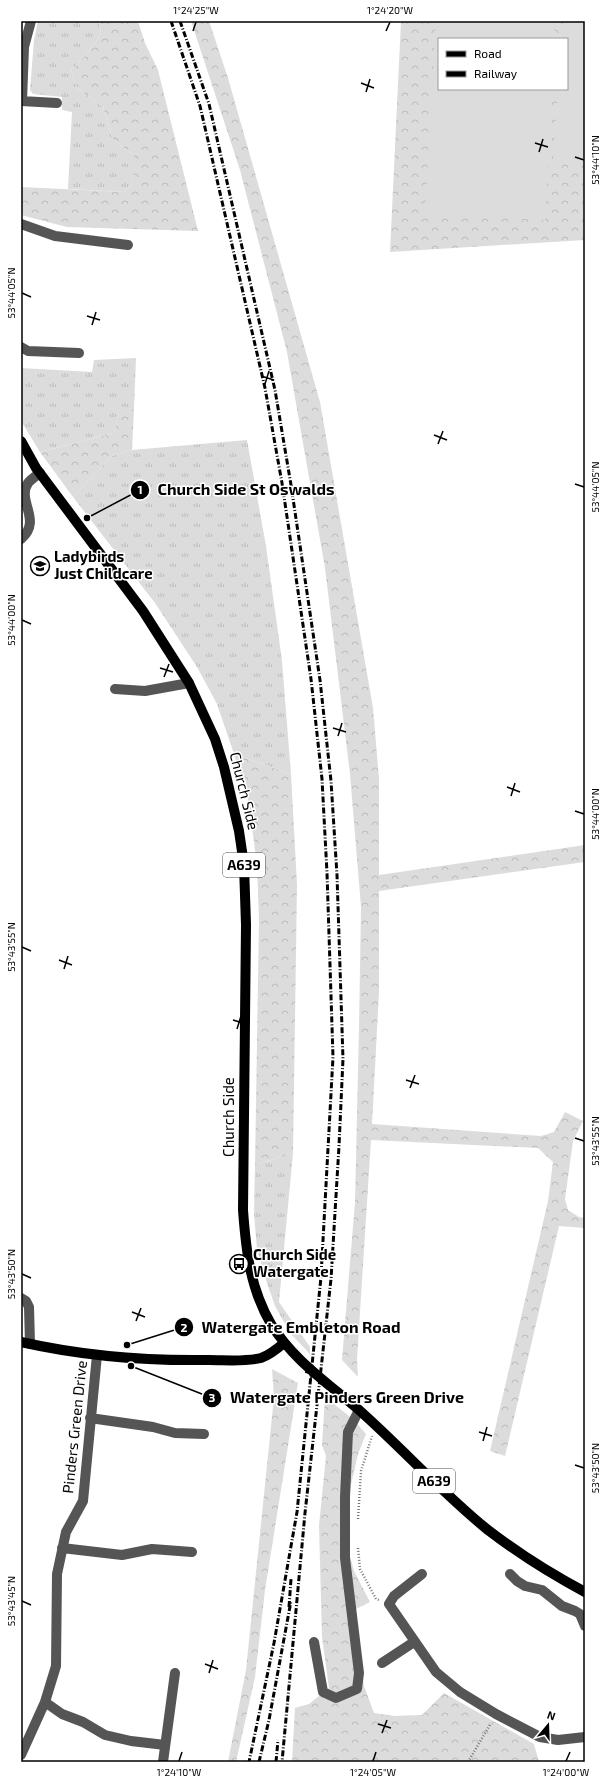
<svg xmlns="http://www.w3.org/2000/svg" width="606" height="1783" font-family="'Exo 2',sans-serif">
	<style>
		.grass { fill: url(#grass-tufts) }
		.forest { fill: url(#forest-crowns); fill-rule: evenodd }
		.pitch { fill: #dcdcdc }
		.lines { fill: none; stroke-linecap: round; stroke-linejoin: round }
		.path { stroke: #777; stroke-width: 2.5; stroke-dasharray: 1 2; stroke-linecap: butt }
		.minor { stroke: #555; stroke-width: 10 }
		.major { stroke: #000; stroke-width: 10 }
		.rail { stroke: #000; stroke-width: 3; stroke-dasharray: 6 2 1 2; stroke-linecap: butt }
		.ticks { fill: none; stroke: #000; stroke-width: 1.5 }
		.labels { text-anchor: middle; stroke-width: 3; stroke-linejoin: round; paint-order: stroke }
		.shield { fill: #fff; stroke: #4c4c4c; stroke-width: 1 }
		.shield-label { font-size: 14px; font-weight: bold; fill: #000 }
		.poi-label { font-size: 15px; font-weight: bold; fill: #000; stroke: #fff; text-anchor: start }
		.street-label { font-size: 15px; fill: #000; stroke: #fff }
		.leader { fill: none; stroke: #000; stroke-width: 1.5 }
		.callout-dot { fill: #000; stroke: #fff; stroke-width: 1.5 }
		.mark-label { font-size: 12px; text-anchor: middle; font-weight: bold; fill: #fff }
		.callout-label { font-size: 16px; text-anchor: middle; font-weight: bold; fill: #000; stroke: #fff; stroke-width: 3; stroke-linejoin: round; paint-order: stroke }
		.neatline { fill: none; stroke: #000; stroke-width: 1.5 }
		.ticks-label { font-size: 10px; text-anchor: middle; fill: #000 }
	</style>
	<defs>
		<pattern id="grass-tufts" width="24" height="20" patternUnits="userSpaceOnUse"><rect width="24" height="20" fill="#dcdcdc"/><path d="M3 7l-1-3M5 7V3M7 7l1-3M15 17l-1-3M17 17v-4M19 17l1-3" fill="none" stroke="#bbb"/></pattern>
		<pattern id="forest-crowns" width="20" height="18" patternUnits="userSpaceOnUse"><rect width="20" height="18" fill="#dcdcdc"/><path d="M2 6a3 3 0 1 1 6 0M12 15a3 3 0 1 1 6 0" fill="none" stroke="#bbb"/></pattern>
	</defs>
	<rect width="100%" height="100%" fill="#fff"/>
	<path class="grass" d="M38 21H99L101 34 86 55 71 70 77 88 103 107 113 140 134 155V181L125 192 68 189 72 112 62 110V97L33 94 30 90 34 40Z
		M136 358 134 409 119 412 114 433 40 452 21 421V368L92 372 94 360Z
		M247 440 266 546 282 661 291 774 234 754 217 704 197 667 155 603 73 497 112 456 132 450Z
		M293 1153 279 1302 310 1347V1354L290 1333 275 1306 266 1280 257 1249 254 1214 255 1165Z"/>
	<path class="forest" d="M99 21H138L145 43 158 70 198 231 67 227 21 215V187L125 192 134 181V155L113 140 103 107 77 88 71 70 86 55 101 34Z
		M191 21H209L228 78 320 402 373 708 379 779V875L585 845V862L379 891V992L372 1124 541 1136 554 1132 565 1112 583 1121 573 1141 565 1199 568 1210 579 1217 585 1218V1228L559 1226 505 1456 490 1451 548 1201 553 1162 538 1148 371 1140 357 1359 358 1377 342 1360 355 1202 359 1028 361 907 350 774 325 568 287 352 240 170Z
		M401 21H585V240L390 252ZM439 39H567V89H439Z
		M134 409 132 450 112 456 73 497 40 452 114 433 119 411Z
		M234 754 291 774 297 885 293 1153 255 1165 259 920 257 865 249 804Z
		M272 1369 298 1383 265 1590 255 1677 236 1762H228L246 1670 274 1397Z
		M325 1397 354 1420 366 1434 358 1454 348 1498V1549L354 1571 370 1602 354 1610 364 1686 374 1713 395 1716 422 1715 444 1693 534 1744 539 1762H292L295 1708 309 1704 329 1688 322 1637 319 1525 326 1456 322 1445Z"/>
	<path class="pitch" d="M436 21H555L554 39H439V89H552L545 220 425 214Z
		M563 21H585V163L553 161 558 89H567V39H562Z"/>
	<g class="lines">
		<path class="path" d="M358 1519 361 1471 372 1436
			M358 1548 360 1569 376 1599 379 1600
			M468 1762 491 1723"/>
		<path class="minor" d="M21 101 57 103
			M22 101 24 47 31 21
			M21 224 55 236 128 245
			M21 347 28 351 79 353
			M21 539C43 520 16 501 28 483 31 479 36 476 40 473
			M115 689 145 691 189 683
			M21 1298 26 1301 29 1307 30 1344
			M90 1418 153 1427 175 1433 204 1434
			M62 1548 122 1555 152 1549 192 1552
			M422 1574 394 1596 389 1604 436 1672 460 1692 496 1714 540 1737 558 1740 585 1737
			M510 1574 517 1581 525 1586 542 1590 562 1606 575 1611 580 1614 585 1626
			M314 1642 323 1692 336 1698 357 1689 359 1673 345 1558V1497L348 1432 359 1410
			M382 1663 414 1642
			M45 1702 62 1714 83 1722 105 1735 131 1741 165 1745
			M21 1755 45 1702 56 1666 57 1574 66 1532 83 1501 97 1355
			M163 1762 175 1673"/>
		<path class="major" d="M21 441 36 468 143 611 189 683 215 739 224 767 239 831 244 865 246 925 243 1210C246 1251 250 1288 271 1324 293 1360 328 1383 359 1410 403 1449 442 1493 488 1530 518 1553 551 1574 585 1592
			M21 1342C83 1356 146 1361 209 1360 226 1360 245 1362 261 1358 270 1355 277 1349 284 1343"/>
		<path class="rail" d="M171 21 200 106 265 388 282 483 311 679 322 779 327 873 333 1057 321 1277 297 1512 274 1643 249 1762
			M180 21 209 104 275 390 291 485 320 680 331 781 337 875 343 1059 339 1146 331 1279 305 1513 282 1762
			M289 1607 291 1579
			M259 1762 269 1720 291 1601
			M276 1762 278 1740"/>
	</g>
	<path class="ticks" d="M193 31 196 22M386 31 390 22M361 83 374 88M366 92 370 79M535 143 548 147M539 152 543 139M575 157 584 160M22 293 31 297M87 316 100 320M92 325 96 312M261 376 274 380M265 384 269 371M434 435 447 440M438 444 443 431M575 484 584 487M22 620 31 624M160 668 173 672M164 677 169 664M333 728 346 732M338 736 342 723M507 787 520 792M511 796 515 783M575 811 584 814M22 947 31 951M59 960 72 965M64 969 68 956M233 1020 246 1024M237 1029 241 1016M406 1080 419 1084M410 1088 415 1075M575 1138 584 1141M22 1274 31 1278M132 1312 145 1317M136 1321 141 1308M305 1372 318 1376M310 1381 314 1368M479 1432 492 1436M483 1441 487 1427M575 1465 584 1468M22 1601 31 1605M205 1664 218 1669M209 1673 213 1660M378 1724 391 1728M382 1733 387 1720M179 1761 182 1752M373 1761 376 1752M566 1761 570 1752"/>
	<defs>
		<symbol id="school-ring" viewBox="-11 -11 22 22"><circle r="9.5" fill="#fff" stroke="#000" stroke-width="1.5"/><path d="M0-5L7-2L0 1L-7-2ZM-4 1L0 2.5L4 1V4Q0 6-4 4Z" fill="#000"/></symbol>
		<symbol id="bus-ring" viewBox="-11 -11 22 22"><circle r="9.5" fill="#fff" stroke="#000" stroke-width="1.5"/><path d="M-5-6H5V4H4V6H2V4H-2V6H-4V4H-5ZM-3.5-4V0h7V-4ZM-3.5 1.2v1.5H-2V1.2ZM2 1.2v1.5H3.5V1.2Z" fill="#000"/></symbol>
	</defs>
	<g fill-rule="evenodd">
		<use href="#school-ring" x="29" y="555" width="22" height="22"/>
		<use href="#bus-ring" x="228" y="1253" width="22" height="22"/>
	</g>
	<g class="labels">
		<g class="shield">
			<rect x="223" y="853" width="42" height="24" rx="3"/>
			<rect x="413" y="1469" width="42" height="24" rx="3"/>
		</g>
		<g class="shield-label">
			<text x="244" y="870">A639</text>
			<text x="434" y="1486">A639</text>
		</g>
		<g class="poi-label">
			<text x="54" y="562">Ladybirds<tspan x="54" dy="17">Just Childcare</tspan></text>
			<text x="253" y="1260">Church Side<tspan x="253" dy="17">Watergate</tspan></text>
		</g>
		<g class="street-label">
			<text transform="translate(244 791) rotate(76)" y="5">Church Side</text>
			<text transform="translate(229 1117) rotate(-90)" y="5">Church Side</text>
			<text transform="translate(75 1427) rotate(-84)" y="5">Pinders Green Drive</text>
		</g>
	</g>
	<path class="leader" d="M87 518L140 490M127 1345L184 1327M131 1366L212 1398"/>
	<g class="callout-dot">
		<circle cx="87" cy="518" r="4"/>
		<circle cx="127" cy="1345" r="4"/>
		<circle cx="131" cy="1366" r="4"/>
		<circle cx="140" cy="490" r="10"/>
		<circle cx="184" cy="1327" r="10"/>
		<circle cx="212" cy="1398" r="10"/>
	</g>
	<g class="mark-label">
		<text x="140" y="494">1</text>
		<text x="184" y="1332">2</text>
		<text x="212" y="1402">3</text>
	</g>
	<g class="callout-label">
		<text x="246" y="495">Church Side St Oswalds</text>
		<text x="301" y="1333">Watergate Embleton Road</text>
		<text x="347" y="1403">Watergate Pinders Green Drive</text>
	</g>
	<rect width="606" height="1783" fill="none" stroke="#ffffff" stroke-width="44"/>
	<rect x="438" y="38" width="130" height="52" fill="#ffffff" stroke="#999999"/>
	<rect x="446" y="51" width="20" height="6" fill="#000000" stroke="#999999"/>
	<text x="474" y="58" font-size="12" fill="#000000">Road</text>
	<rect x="446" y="71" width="20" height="6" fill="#000000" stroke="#999999"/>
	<text x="474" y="78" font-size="12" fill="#000000">Railway</text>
	<g transform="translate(548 1725) rotate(19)" stroke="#ffffff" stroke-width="3" paint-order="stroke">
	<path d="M0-3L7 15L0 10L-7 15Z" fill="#000000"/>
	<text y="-6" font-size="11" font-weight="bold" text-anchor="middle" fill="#000000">N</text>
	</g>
	<rect x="22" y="22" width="562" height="1739" class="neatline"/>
	<g class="ticks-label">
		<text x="196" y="14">1°24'25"W</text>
		<text x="390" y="14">1°24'20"W</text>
		<text transform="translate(595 160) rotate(-90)" y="4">53°44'10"N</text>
		<text transform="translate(11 293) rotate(-90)" y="4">53°44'05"N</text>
		<text transform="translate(595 487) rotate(-90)" y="4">53°44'05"N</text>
		<text transform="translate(11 620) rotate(-90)" y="4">53°44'00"N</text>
		<text transform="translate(595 814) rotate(-90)" y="4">53°44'00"N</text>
		<text transform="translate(11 947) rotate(-90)" y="4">53°43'55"N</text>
		<text transform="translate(595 1141) rotate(-90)" y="4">53°43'55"N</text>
		<text transform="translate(11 1274) rotate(-90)" y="4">53°43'50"N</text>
		<text transform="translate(595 1468) rotate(-90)" y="4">53°43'50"N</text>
		<text transform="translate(11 1601) rotate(-90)" y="4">53°43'45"N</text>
		<text x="179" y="1776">1°24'10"W</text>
		<text x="373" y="1776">1°24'05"W</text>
		<text x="566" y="1776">1°24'00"W</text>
	</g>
</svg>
